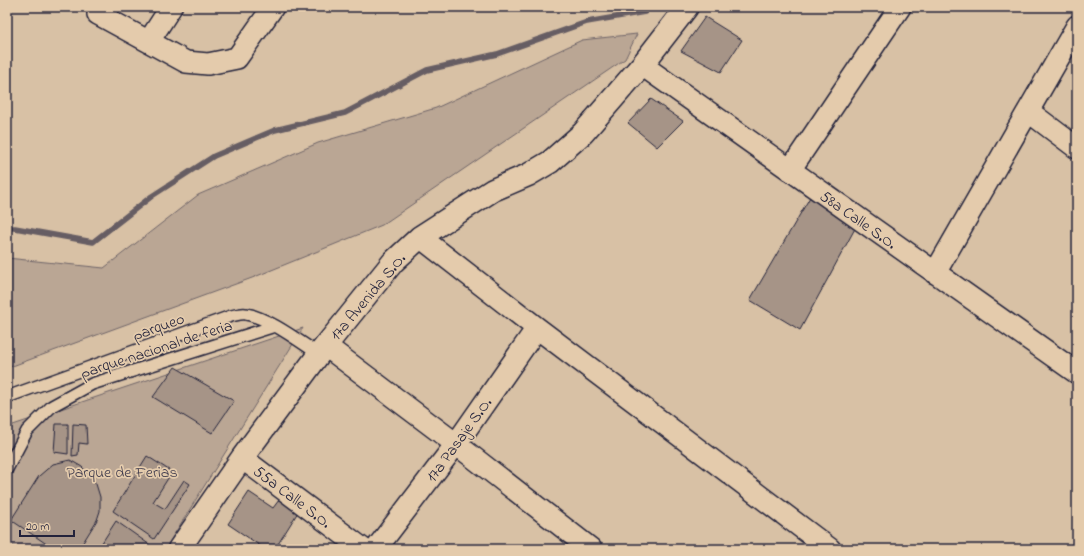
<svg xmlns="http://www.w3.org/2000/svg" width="1084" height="556" font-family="'Indie Flower',sans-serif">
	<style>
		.green { fill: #baa694; stroke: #6e6468 }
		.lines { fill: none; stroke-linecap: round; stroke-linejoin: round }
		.stream { stroke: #665d63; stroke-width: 5.5 }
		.building { fill: #a69487; stroke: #22223b }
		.service-casing { stroke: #22223b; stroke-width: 14 }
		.minor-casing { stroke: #22223b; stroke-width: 24 }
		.tertiary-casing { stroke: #22223b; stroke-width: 25 }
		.service { stroke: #e4cbac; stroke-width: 11 }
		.minor { stroke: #e4cbac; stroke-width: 21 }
		.tertiary { stroke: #e4cbac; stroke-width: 22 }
		.labels { text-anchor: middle; stroke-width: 3.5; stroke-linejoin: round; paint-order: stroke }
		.street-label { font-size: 16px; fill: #22223b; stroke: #e4cbac }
		.park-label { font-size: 16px; fill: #403c4d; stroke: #e4cbac }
	</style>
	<rect width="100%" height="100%" fill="#d8c1a5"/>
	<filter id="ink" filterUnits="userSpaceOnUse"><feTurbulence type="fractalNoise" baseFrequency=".025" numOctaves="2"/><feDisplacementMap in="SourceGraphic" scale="8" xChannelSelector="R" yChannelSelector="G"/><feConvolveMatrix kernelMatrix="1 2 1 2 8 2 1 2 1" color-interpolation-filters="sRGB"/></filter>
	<g filter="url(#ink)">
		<path class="green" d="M637 34 625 59 382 225 252 278 7 368V258L104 268 198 195 318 143 436 108 582 40Z
			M303 328 165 549H7V427Z"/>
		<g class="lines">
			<path class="stream" d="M7 228H15L93 242 152 196 214 156 275 130 345 113 427 70 497 54 587 22 645 12"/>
		</g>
		<path class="building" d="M705 17 742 40 721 72 681 51Z
			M651 99 683 121 657 147 628 123Z
			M813 192 858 223 800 330 750 300Z
			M175 367 234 401 212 433 153 397Z
			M56 424H68V454L54 452Z
			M73 424 86 425 87 444 79 443 78 455 72 456Z
			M147 456 172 472 153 502 165 509 184 480 190 484 154 539 113 511Z
			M70 460 82 467 91 477 96 484 100 497V511L97 520 79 549H54L11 520 39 476 53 464Z
			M249 492 273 508 279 500 298 512 275 549H265L228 524Z
			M116 521 150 545 147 549H98Z"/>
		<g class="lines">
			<defs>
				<path id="service" d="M7 397 231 316C236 315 242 313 246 314 269 318 300 342 319 354
					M7 469 27 431 52 406 92 384 275 326"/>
				<path id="minor" d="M98 14 186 62 208 64 237 58 273 7
					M149 41 171 7
					M642 65 1077 373
					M1028 111 1077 148
					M790 170 900 7
					M420 237 537 328 830 549
					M935 273 1077 26
					M326 346 456 444 591 549
					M242 458 363 549
					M376 549 456 444 537 328"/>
				<path id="tertiary" d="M179 549 242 458 319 354 393 262 420 237 493 190 528 175 550 162 583 133 642 65 687 7"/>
			</defs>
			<use href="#service" class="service-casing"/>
			<use href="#minor" class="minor-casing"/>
			<use href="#tertiary" class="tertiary-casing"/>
			<use href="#service" class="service"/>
			<use href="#minor" class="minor"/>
			<use href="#tertiary" class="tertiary"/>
		</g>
	</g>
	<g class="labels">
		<g class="street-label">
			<text transform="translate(859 219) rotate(35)" y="6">58a Calle S.O.</text>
			<text transform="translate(367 296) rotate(-50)" y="6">17a Avenida S.O.</text>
			<text transform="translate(158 326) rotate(-20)" y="6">parqueo</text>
			<text transform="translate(156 348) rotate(-18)" y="6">parque nacional de feria</text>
			<text transform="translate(458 439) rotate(-54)" y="6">17a Pasaje S.O.</text>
			<text transform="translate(293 496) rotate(37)" y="6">55a Calle S.O.</text>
		</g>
		<g class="park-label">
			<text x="122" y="477">Parque de Ferias</text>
		</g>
	</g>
	<rect width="1084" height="556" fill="none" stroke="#e4cbac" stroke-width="24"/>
	<rect x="12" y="12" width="1060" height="532" fill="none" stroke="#22223b" stroke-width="1.5" filter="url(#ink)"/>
	<path d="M20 530v6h54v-6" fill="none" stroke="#22223b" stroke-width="2"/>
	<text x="26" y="530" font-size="12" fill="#22223b" stroke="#e4cbac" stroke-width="3" paint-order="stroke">20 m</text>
</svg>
